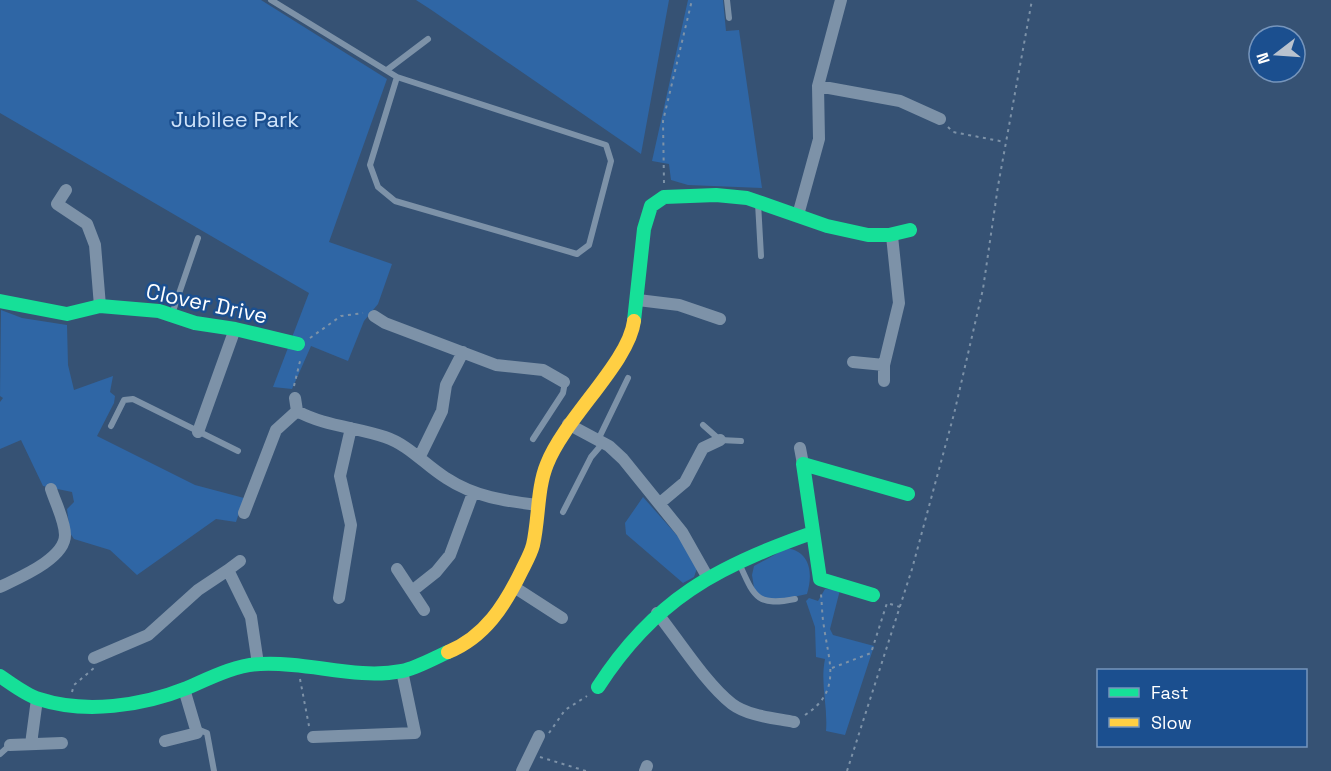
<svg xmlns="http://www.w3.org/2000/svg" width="1331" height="771" font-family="'Space Grotesk',sans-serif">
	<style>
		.green { fill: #2f66a5 }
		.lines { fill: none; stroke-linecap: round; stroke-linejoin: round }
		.path { stroke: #7d92a8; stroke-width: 2; stroke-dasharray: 3 4.5; stroke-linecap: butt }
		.lane { stroke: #7d92a8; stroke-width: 6 }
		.street { stroke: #7d92a8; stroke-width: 12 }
		.fast { stroke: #16e098; stroke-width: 14 }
		.slow { stroke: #ffcf43; stroke-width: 14 }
		.labels { text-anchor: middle; stroke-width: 5; stroke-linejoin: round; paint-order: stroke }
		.park-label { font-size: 22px; fill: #cfe3fa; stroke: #1b4f8f }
		.street-label { font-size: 22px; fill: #fff; stroke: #1b4f8f }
	</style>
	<rect width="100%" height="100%" fill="#365274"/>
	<path class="green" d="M0 0H261L387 79 329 242 392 264 378 304 364 321 348 361 311 346 292 389 273 387 309 293 0 113Z
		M416 0H669L641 154 430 9Z
		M688 0H723L726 31 739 30 762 188 688 185 671 180 669 164 652 161Z
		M1 310 22 318 67 325 68 365 74 390 113 376 110 392 115 396 114 403 97 436 195 485 244 498 236 522 216 519 137 575 110 550 74 539 70 533 67 509 74 502 72 492 43 486 21 440 0 449V402L3 398 0 396Z
		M643 497 682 541 697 568 694 577 683 583 626 534 625 523Z
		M787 548C811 552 813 574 807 594L775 601 755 594 752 575 754 566Z
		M825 589 840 590 830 629 833 635 874 646 845 735 826 731C828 706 820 684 825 659L816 657 815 627 806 601 809 598 818 601Z"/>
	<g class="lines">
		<path class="path" d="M948 127 953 132 1005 142
			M664 183 663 121 692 0
			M310 338 341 316 363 313
			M294 386 301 357
			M832 668 871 653 887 603 900 607
			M300 679 309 726
			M72 692 74 685 94 668
			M805 715C842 691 829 663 824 627 822 616 822 605 821 594
			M549 733 565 710 587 696
			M540 757 586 771
			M847 771 912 569 954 414 983 289 998 186 1032 0"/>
		<path class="lane" d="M271 0 397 77 606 145 611 161 589 245 577 254 395 201 378 187 370 165 397 77
			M727 0 729 18
			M387 70 428 39
			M758 203 761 256
			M172 314 198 238
			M703 425 720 440 741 441
			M111 426 124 400 133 399 238 451
			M533 439 563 393 565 382
			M598 440 628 378
			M563 512 591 457 603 443
			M739 563C754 596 756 607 795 599
			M197 729 207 733 214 771
			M0 754 10 745"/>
		<path class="street" d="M818 86 900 101 940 119
			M66 190 57 204 87 224 95 245 100 306
			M798 215 819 139 818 86 841 0
			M638 300 679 305 720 319
			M374 316 385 323 496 365 543 370 564 382
			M853 362 884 365 899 303 892 236
			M884 365V381
			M295 398 297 411C324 426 356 427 385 437 409 445 425 465 446 478 475 497 505 501 538 505
			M568 424 609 446 623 459 682 532 708 578
			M198 432 235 329
			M800 448 803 464
			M420 456 442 411 446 385 463 352
			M660 503 685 482 703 448 720 440
			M244 513 276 430 297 411
			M397 569 424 610
			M228 570 240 561
			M0 587C18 578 65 559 65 535 65 521 55 502 51 489
			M514 587 562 618
			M412 591 436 572 450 555 473 493
			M339 598 351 525 340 476 351 428
			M657 613C678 639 706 684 732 704 748 716 774 718 794 722
			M94 658 148 635 198 590 228 570 251 617 258 664
			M313 737 415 733 402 671
			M165 741 197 733 184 689
			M31 744 37 699
			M10 745 62 743
			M522 771 539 736
			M645 771 647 766"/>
		<path class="fast" d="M0 301 67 314 100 306 159 311 195 323 235 329 298 344
			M634 321 644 229 651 206 664 197 716 195 747 198 827 226 868 235H889L910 230
			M873 595 820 579 803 464 908 494
			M0 676C12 684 26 695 39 699 85 714 142 706 187 688 210 678 235 665 260 664 307 661 355 680 402 671 417 668 434 658 448 652
			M598 687C654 600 717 566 812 533"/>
		<path class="slow" d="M448 652C485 637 505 605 522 570 526 562 531 553 533 545 539 519 537 488 547 464 565 418 629 362 634 321"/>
	</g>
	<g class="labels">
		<g class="park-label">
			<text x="235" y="127">Jubilee Park</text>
		</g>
		<g class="street-label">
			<text transform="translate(207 303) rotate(12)" y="8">Clover Drive</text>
		</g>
	</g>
	<rect x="1097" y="669" width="210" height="78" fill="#1b4f8f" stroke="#7695bc" stroke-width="1.5"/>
	<rect x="1109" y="688" width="30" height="9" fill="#16e098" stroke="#7695bc" stroke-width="1.5"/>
	<text x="1151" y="699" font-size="18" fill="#ffffff">Fast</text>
	<rect x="1109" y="718" width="30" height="9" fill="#ffcf43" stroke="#7695bc" stroke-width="1.5"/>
	<text x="1151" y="729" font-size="18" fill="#ffffff">Slow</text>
	<g transform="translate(1277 54) rotate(253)"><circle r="28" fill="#1b4f8f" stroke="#7695bc" stroke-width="1.5"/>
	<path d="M0-4.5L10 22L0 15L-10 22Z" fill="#b9c2ce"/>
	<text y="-9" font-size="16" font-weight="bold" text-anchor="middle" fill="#ffffff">N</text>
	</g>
</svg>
